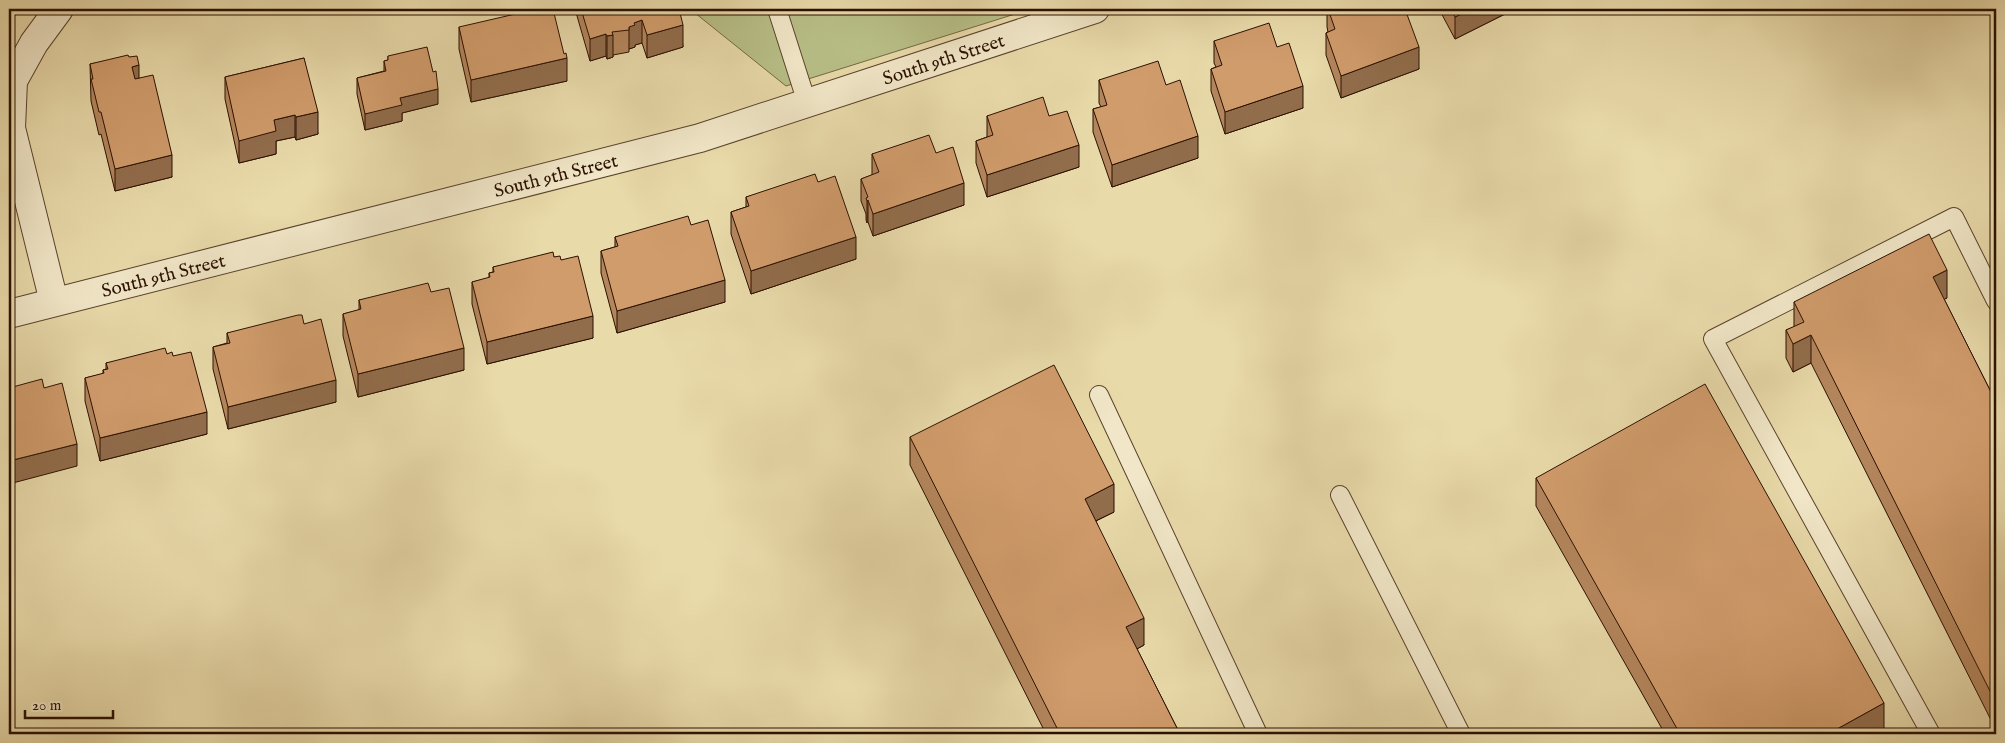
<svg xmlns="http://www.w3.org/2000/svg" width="2005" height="743" font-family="'IM FELL English',serif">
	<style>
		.green { fill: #b8bf87; stroke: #726844 }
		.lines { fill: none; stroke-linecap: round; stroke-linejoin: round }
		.service-casing { stroke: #5a422b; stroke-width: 20 }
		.minor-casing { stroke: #5a422b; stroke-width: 30 }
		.service { stroke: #f1e7c8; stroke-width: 18 }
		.minor { stroke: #f1e7c8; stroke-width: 28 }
		.wall { fill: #b4865d; stroke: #2b1001 }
		.shaded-wall { fill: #926d4c; stroke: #2b1001 }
		.building { fill: #d19c6c; stroke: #2b1001 }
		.labels { text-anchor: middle; stroke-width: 5; stroke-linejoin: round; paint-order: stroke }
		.street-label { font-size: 19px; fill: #2b1001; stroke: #f1e7c8 }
	</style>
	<rect width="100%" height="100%" fill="#e9daaa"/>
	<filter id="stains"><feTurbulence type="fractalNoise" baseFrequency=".004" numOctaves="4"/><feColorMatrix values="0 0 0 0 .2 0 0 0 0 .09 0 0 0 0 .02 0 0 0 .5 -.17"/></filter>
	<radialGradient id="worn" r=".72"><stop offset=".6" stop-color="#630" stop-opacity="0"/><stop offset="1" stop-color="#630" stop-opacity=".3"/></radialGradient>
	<path class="green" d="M690 9H1031L786 86Z"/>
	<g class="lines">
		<defs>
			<path id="service" d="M777 9 807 103
				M1099 395 1258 734
				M1340 495 1461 734
				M1931 734 1713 339 1954 217 1996 301"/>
			<g id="minor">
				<path d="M54 302 11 128 13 81 34 43 59 9"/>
				<path id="s1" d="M9 314 700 138 1095 9"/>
			</g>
		</defs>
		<use href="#service" class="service-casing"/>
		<use href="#minor" class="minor-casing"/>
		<use href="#service" class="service"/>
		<use href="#minor" class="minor"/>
	</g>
	<path class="wall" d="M575 9H679L683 47 647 58 642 43 635 45V47L629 49V52L613 55V57L607 59 606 56 590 61Z
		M1327 9H1405L1419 69 1341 98 1326 55V33L1328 32 1327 27Z
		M1439 9H1515L1455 39Z
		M459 27 567 81 471 102 459 49Z
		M1214 41 1277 47 1303 108 1225 134 1211 91V69L1216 67 1214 63Z
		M388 56 438 104 402 113V121L365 130 357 94V78L384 71V61L388 60Z
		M129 57 139 78 172 177 115 191 101 134 99 135 91 101 90 64Z
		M304 58 318 134 296 140 295 137 276 141V154L239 163 225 99V77Z
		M1099 80 1166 85 1198 158 1112 187 1093 132V109L1101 107 1099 103Z
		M987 116H1049L1079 167 987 197 976 163V141L987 137Z
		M936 153 964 205 873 236 868 222 867 223 866 220V214L861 201V179L872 175V154Z
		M818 182 856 259 751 294 731 234V212L746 207V197Z
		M691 225 725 302 617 333 601 273V251L615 247V237Z
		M554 257 561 260 593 338 487 364 472 304V282L489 278V273L493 272V267Z
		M431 292 464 370 358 397 343 336V314L359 310V300Z
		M1947 298 1944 299 1996 402 1994 726 1811 363 1793 372 1786 358V330L1794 327V302Z
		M304 324 336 402 228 429 213 369V347L227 343V333Z
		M167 354 173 356 207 434 100 461 85 401V378L103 374V370L106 369V363Z
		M910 437 1114 512 1096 521 1144 645 1137 649 1180 734H1046L910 465Z
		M1536 478 1884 731 1878 734H1665L1536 506Z"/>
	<path class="shaded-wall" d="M1472 9H1515L1455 39V17Z
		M642 20V43L635 45V47L629 49V27L634 23Z
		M683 25V47L647 58V35Z
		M606 34V56L590 61V39Z
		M613 35V57L607 59V36Z
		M1419 47V69L1341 98V76Z
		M567 58V81L471 102V80Z
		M139 65V87L132 89V67Z
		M1303 86V108L1225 134V112Z
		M438 89V104L402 113V121L365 130V114L400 98Z
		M318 112V134L296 140V117Z
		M295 115V137L276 141V154L239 163V141L274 120Z
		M1198 136V158L1112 187V165Z
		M1079 145V167L987 197V175Z
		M172 155V177L115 191V169Z
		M964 183V205L873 236V214Z
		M868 200V222L867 223V201Z
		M856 237V259L751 294V271Z
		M1947 270V298L1933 305V277Z
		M725 280V302L617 333V311Z
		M593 316V338L487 364V342Z
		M1811 335V363L1793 372V344Z
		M464 348V370L358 397V374Z
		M336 380V402L228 429V407Z
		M207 412V434L100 461V438Z
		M77 444V466L9 484V461Z
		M1114 484V512L1085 526V499Z
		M1144 618V645L1126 655V627Z
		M1996 698V725L1994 726V699Z
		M1884 703V731L1878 734H1828Z"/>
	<path class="building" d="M537 9H553L564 54 566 53 567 58 471 80 459 27Z
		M581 9H679L683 25 647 35 642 20 634 23 635 25 629 27V30L612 32 613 35 607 36 606 34 590 39Z
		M1328 9H1405L1419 47 1341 76 1326 33 1335 29Z
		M1451 9H1472L1455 17Z
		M1269 23 1277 47 1289 43 1303 86 1225 112 1211 69 1222 65 1214 41Z
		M427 47 433 72 436 71 438 89 400 98 402 105 365 114 357 78 386 71 384 61 388 60V56Z
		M128 55 129 57 137 56 139 65 132 67 135 79 153 75 172 155 115 169 101 112H99L91 79H93L90 64Z
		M304 58 318 112 296 117 295 115 274 120 276 131 239 141 225 77Z
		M1158 61 1166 85 1180 80 1198 136 1112 165 1093 109 1107 105 1099 80Z
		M1043 97 1049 116 1067 111 1079 145 987 175 976 141 993 135 987 116Z
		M929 135 936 153 953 147 964 183 873 214 868 200 867 201 866 198 868 197 861 179 879 172 872 154Z
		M815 174 818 182 835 176 856 237 751 271 731 212 749 206 746 197Z
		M688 216 691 225 708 220 725 280 617 311 601 251 618 246 615 237Z
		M1929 234 1947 270 1933 277 1996 402V698L1994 699 1811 335 1793 344 1786 330 1804 322 1794 302Z
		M553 252 554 257 560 256 561 260 578 256 593 316 487 342 472 282 490 277 489 273 494 272 493 267Z
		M428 283 431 292 449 288 464 348 358 374 343 314 361 309 359 300Z
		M298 315H302L304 324 321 319 336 380 228 407 213 347 230 343 227 333Z
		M165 348 167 354 172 352 173 356 191 352 207 412 100 438 85 378 104 373 103 370 108 369 106 363Z
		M1054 365 1114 484 1085 499 1144 618 1126 627 1180 734H1060L910 437Z
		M42 379 44 388 62 383 77 444 9 461V388Z
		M1705 384 1884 703 1828 734H1680L1536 478Z"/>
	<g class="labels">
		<g class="street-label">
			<text dy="7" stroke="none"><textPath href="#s1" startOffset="969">South 9th Street</textPath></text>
			<text dy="7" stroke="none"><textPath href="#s1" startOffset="564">South 9th Street</textPath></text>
			<text dy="7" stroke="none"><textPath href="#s1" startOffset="159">South 9th Street</textPath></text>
		</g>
	</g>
	<rect width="2005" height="743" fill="none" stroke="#e9daaa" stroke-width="30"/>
	<rect x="10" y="10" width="1985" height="723" fill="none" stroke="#2b1001" stroke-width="2.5"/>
	<rect x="15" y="15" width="1975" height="713" fill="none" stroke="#2b1001"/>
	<path d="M25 710v8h88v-8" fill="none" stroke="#2b1001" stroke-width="2.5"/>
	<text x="32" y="710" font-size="15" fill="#2b1001" stroke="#f1e7c8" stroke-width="4" paint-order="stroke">20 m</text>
	<rect width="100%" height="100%" filter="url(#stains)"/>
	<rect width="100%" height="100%" fill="url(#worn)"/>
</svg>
